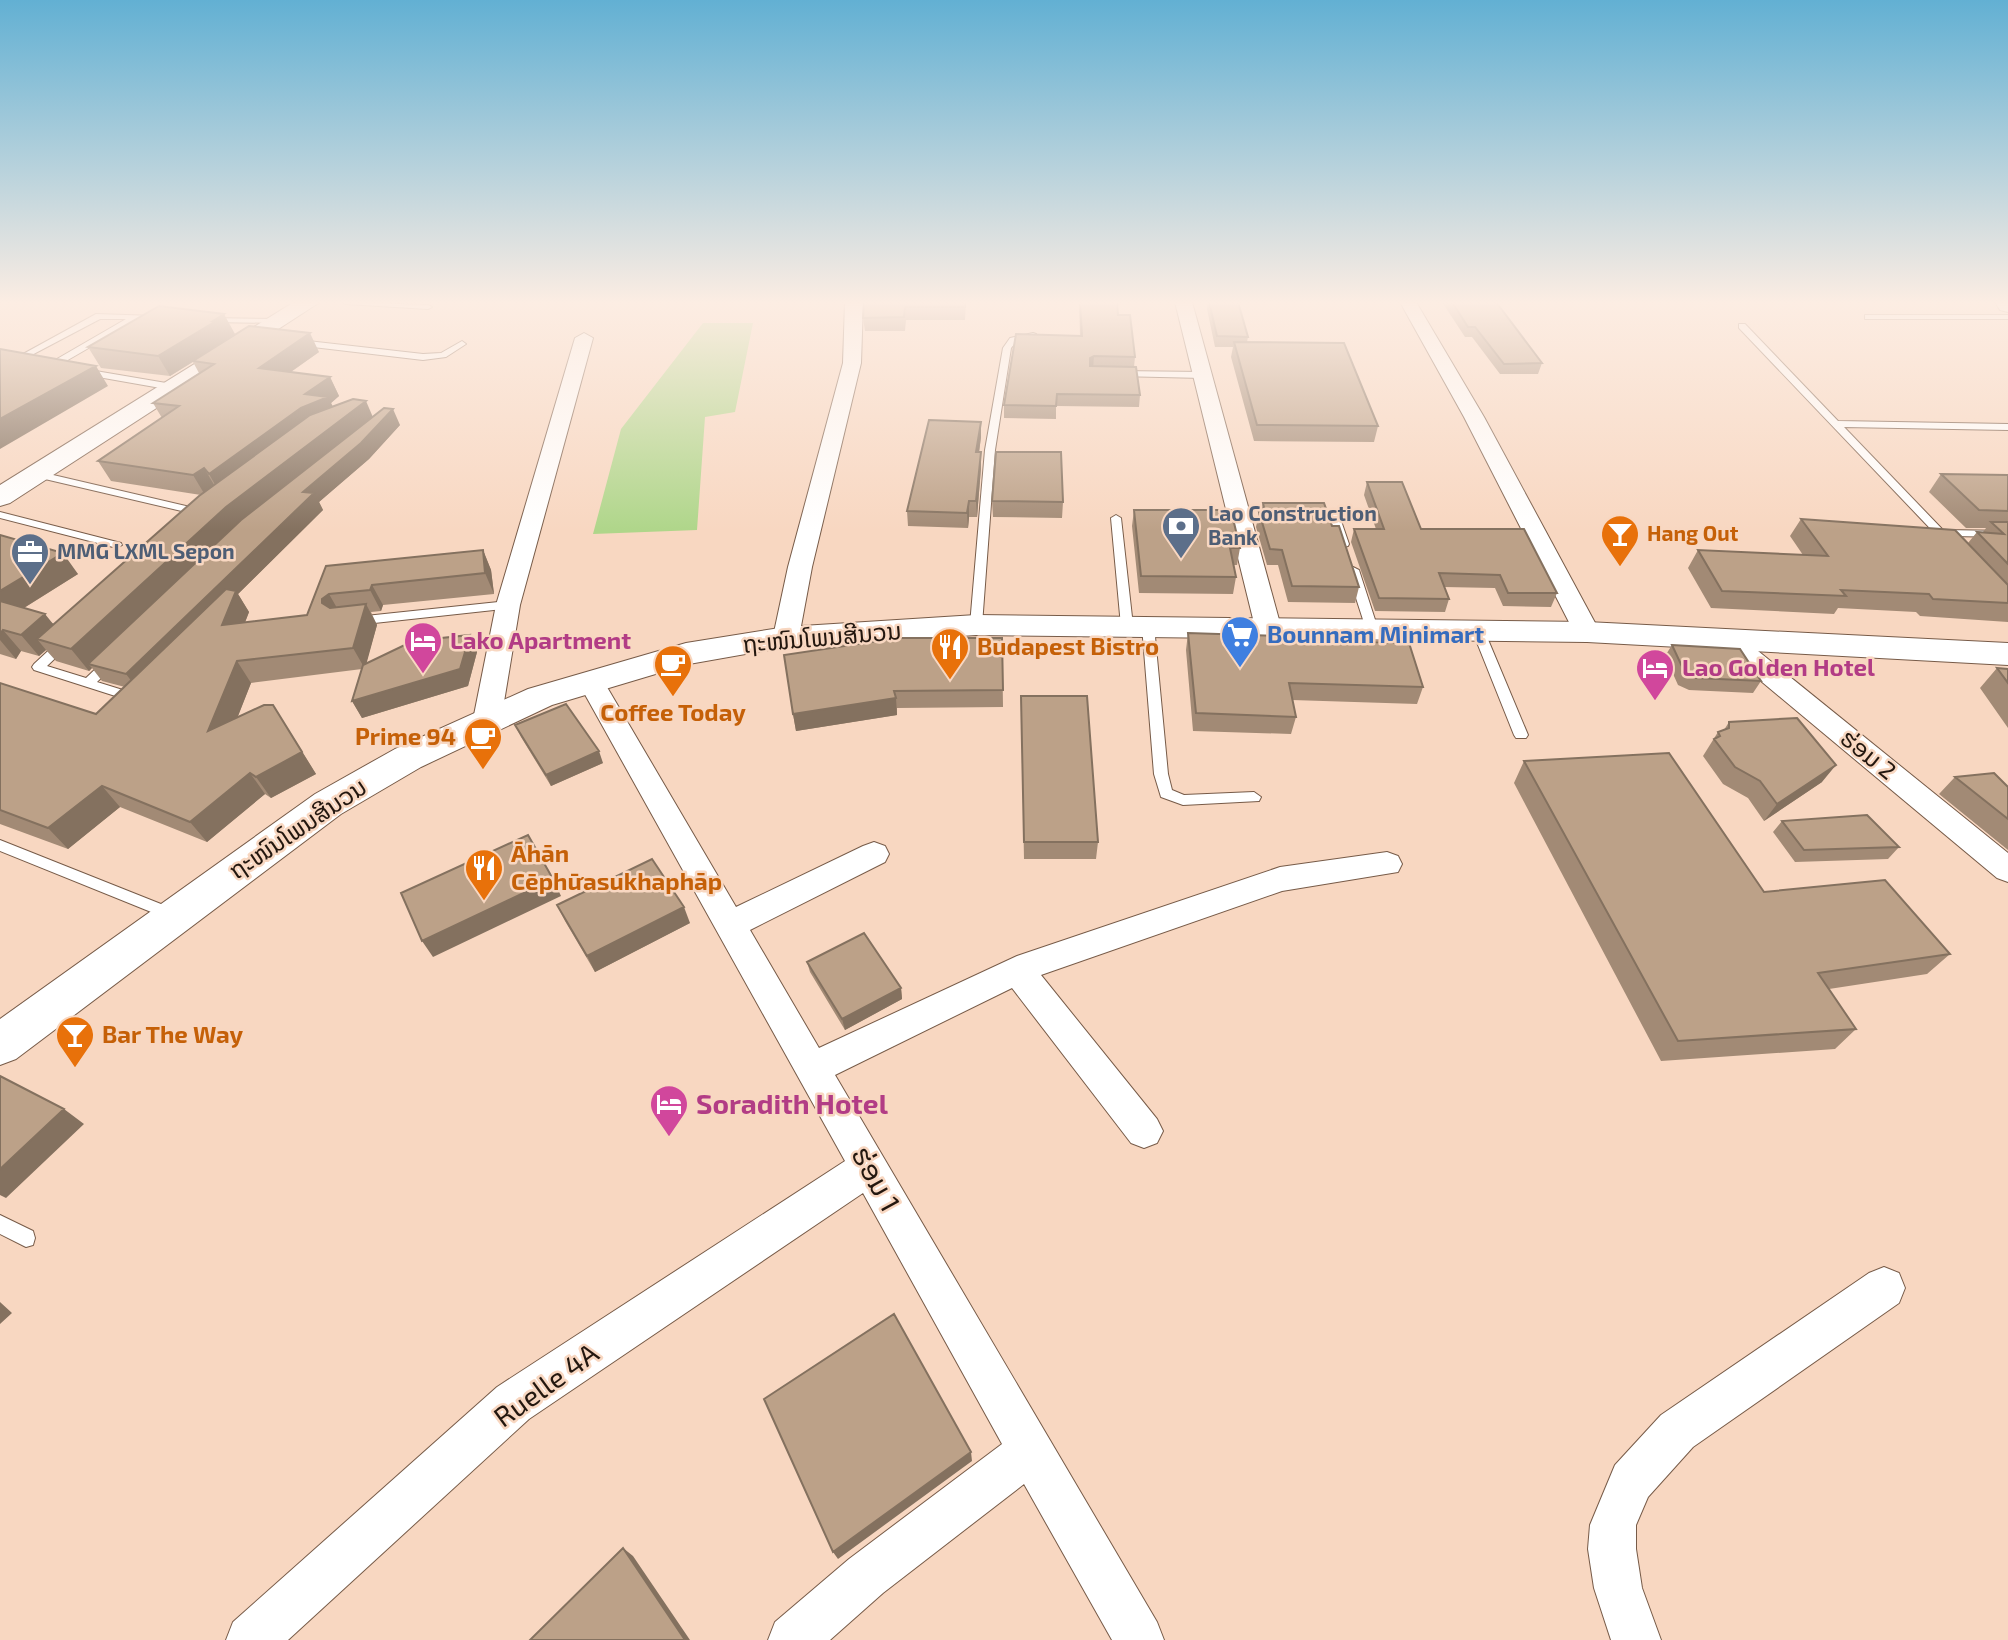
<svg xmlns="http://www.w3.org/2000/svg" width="2008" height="1640" font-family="'Exo 2','Noto Sans Lao',sans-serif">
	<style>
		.green { fill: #afd68a }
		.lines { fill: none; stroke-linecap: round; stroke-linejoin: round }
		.lane-casing { stroke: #775b48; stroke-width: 2 }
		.street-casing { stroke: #775b48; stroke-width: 2 }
		.secondary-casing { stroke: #775b48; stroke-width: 2 }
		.lane { fill: #fff; fill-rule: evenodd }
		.street { fill: #fff; fill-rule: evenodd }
		.secondary { fill: #fff; fill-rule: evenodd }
		.wall { fill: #a28a75 }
		.shaded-wall { fill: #84715f }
		.building { fill: #bca188; stroke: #84715f; stroke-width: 2 }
		.labels { text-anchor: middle; stroke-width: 5; stroke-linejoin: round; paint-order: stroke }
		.far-service-label { font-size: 21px; font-weight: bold; fill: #4e5e75; stroke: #f8d7c1; text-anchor: start }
		.far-food-label { font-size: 21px; font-weight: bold; fill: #c56008; stroke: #f8d7c1; text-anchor: start }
		.shop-label { font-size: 24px; font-weight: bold; fill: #366cbe; stroke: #f8d7c1; text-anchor: start }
		.street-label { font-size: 24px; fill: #23170f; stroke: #f8d7c1 }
		.hotel-label { font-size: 24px; font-weight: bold; fill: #b23c85; stroke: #f8d7c1; text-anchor: start }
		.food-label { font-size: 24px; font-weight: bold; fill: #c56008; stroke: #f8d7c1; text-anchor: start }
		.near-hotel-label { font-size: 28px; font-weight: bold; fill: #b23c85; stroke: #f8d7c1; text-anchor: start }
		.near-street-label { font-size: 28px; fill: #23170f; stroke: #f8d7c1 }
	</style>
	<rect width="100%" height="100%" fill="#f8d7c1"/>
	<path class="green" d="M703 323H753L735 412 705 417 697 530 593 534 621 429Z"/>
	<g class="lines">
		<defs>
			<path id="lane" d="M342 302 428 305 432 307 428 309 346 304Z
				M96 314 156 316 160 318 156 320H137L54 368 42 365 50 363 126 319H100L26 358 29 359V363L14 359Z
				M1865 315H2008V319H1865Z
				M208 318 280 319 284 321 280 323 211 322 207 320Z
				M1739 324H1745L1838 421 2008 424V430L1844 427 1943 530 2008 531V537L1950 536 1953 541 1952 543H1944L1739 328Z
				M1033 333 1036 334V338L1016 342 1011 348 995 450 982 625 976 629 970 625 985 450 1003 348 1010 338Z
				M299 340 423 354 441 353 462 341 466 344 446 357 423 360 296 345V341Z
				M84 369 172 384 177 387 172 390 81 374 80 372Z
				M1120 371 1203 372 1207 375 1203 378 1117 376V372Z
				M36 471 203 510 208 513 203 516 32 476 31 474Z
				M0 512 121 543 122 545 117 548 0 518Z
				M1334 512 1339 515 1349 544 1348 546 1344 547 1339 544 1329 515Z
				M1116 515 1121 518 1133 626 1127 630 1121 626 1111 518Z
				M1353 567 1359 570 1378 629 1376 632 1372 633 1366 629 1347 570Z
				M508 601 512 602V608L356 625 350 621 356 617Z
				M1148 622 1154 626 1168 774 1172 790 1184 795 1254 792 1261 797 1259 801 1183 805 1161 797 1154 774 1142 626Z
				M1478 626 1484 630 1528 735 1526 738H1516L1514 735 1472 630Z
				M65 638 71 642 69 645 47 666 86 678 105 660H113L115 663 113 666 97 682 139 695 141 698 139 701H131L34 670 32 667 34 664 61 639Z
				M0 840 176 910 179 914 176 918 171 920 166 918 0 851Z
				M0 1215 33 1231 35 1238 33 1245 26 1247 0 1234Z"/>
			<path id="street" d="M845 302H863L861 363 812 567 799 637 795 643H777L773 637 788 567 843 363Z
				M1175 302H1192L1281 627 1277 633H1259L1255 627Z
				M1400 302H1416L1484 417 1600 632 1596 638H1578L1574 632 1464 417Z
				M584 333 593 338 520 605 501 720 497 727 487 729 477 727 473 720 496 605 575 338Z
				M1728 632 1737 634 2008 853V882L1997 878 1719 646 1715 640 1719 634Z
				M591 673 600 676 604 682 736 907 863 846 874 842 885 846 889 854 885 862 750 930 819 1048 1017 956 1280 867 1387 852 1398 856 1402 864 1398 872 1282 891 1041 975 1157 1119 1163 1131 1157 1143 1144 1148 1131 1143 1012 988 835 1075 1157 1622 1164 1640H1112L1024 1484 883 1593 830 1640H768L775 1622 849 1559 1002 1444 863 1193 529 1419 288 1640H226L233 1622 497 1387 845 1161 578 682 582 676Z
				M1884 1267 1899 1273 1905 1288 1899 1303 1693 1447 1648 1497 1636 1525V1549L1642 1588 1661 1640H1611L1594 1588 1588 1549 1590 1525 1615 1465 1661 1415 1869 1273Z"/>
			<path id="secondary" d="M294 302H320L10 503 0 506V485Z
				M1995 302H2008V312L2000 310Z
				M976 615 1587 622 2008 643V665L1587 642 976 635 786 647 689 664 552 705 421 767 341 814 16 1059 0 1065V1019L315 794 395 749 528 689 686 643 786 627Z"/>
		</defs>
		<use href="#lane" class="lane-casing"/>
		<use href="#street" class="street-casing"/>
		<use href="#secondary" class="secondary-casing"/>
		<use href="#lane" class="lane"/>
		<use href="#street" class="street"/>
		<use href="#secondary" class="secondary"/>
	</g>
	<path class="wall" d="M864 302H966L965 320H906L905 331H865L863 318Z
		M1079 302H1117L1118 315 1135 357 1134 367 1140 395 1139 407 1056 406V419L1004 418V405L1080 336Z
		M1207 302H1238L1248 337 1247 342 1378 426 1374 442 1254 441 1231 357 1233 347H1215L1207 309Z
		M1442 302H1496L1542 363 1538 374H1500L1472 337H1465Z
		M235 334 226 340 319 352 291 372 330 377 339 396 331 403 333 407 373 417 400 425 369 459 319 502 323 510 238 594 249 612 245 622 307 615 326 566 483 550 491 570 494 594 383 605 381 611 371 612 377 625 366 663 470 635 477 652 468 686 362 718 352 701 362 669 251 683 237 718 287 727 316 774 271 798 265 794 207 842 120 807 68 849 0 824V683L96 714 125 687 102 681 92 668 89 671 56 661 46 650 39 656 21 651 16 659 0 654V535L78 574 24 608 54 624 201 495 111 481 98 461 162 418 153 403 199 373 193 362 170 376 101 368 88 347Z
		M981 422V437L979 452H981V468L977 517H969L968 528 908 526 907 511Z
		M1941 474 2008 475V622L1920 616 1916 612 1838 608 1834 614 1711 608 1688 568 1698 550 1803 555 1790 536 1801 519 1968 543 1977 532H1983L1986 528H1966L1929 492Z
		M1367 482 1421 529 1557 593 1551 607 1503 606 1495 588 1444 587 1449 599 1445 612 1375 611 1351 542 1354 529H1376L1364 495Z
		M992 501 1063 502 1062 518 993 517Z
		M1263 503 1332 526 1359 587 1355 603 1288 602 1278 565H1267L1256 527 1259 512H1261Z
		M1134 510 1240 548 1237 565H1234L1236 577 1233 594 1139 593 1132 526Z
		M1188 633 1423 687 1417 704 1292 700 1296 717 1291 734 1193 731 1186 650Z
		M1002 638 1003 707 897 708V715L796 731 793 714Z
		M1672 645 1761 681 1753 693 1689 690 1678 685 1665 656Z
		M1997 668 2008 669V728L1980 688Z
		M1021 696 1098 842 1096 859H1024Z
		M1729 722 1822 782 1764 821 1748 798 1723 784 1703 756 1718 732 1724 730Z
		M515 725 603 763 551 786 521 737Z
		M1524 761 1764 892 1950 954 1927 974 1829 989 1856 1029 1835 1049 1661 1061 1514 783Z
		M1955 777 2008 787V850L1939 794Z
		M1782 821 1899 847 1888 859 1795 862 1773 832Z
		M557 905 690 923 595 972 565 921Z
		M807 962 901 988 902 999 845 1030 810 972Z"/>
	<path class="shaded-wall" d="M224 314 235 334 226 340V341L170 376 158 356Z
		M310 333 319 352 269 387 259 368Z
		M1094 356 1093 369 1089 370 1090 358Z
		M96 366 108 386 0 449V419Z
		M330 377 339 396 331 403 338 417 221 495 209 474 305 394Z
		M366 401 375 422 88 664 92 668 89 671 71 649 226 507Z
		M393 409 400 425 369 459 319 502 323 510 238 594 249 612 236 646 139 691 126 674 303 492Z
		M981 422V437L977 468 976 452Z
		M981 452V468L977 517 976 501Z
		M204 468 216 488 205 495 193 475Z
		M969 501V517L968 528 967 513Z
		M483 550 491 570 494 594 485 573Z
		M63 553 78 574 6 619 0 611V591Z
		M372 585 383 605 381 611 370 590Z
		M329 594 341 615 322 603V599Z
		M366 604 377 625 365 669 353 648Z
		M45 614 62 635 37 639 46 650 39 656 21 635Z
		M3 630 21 651 16 659 0 640V634Z
		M470 635 477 652 468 686 362 718 352 701Z
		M237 661 251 683 224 752 208 731Z
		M896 698 897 715 796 731 793 714Z
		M273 705 316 774 271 798 256 777Z
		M599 751 603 763 551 786 546 775Z
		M1836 765 1822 782 1764 821 1777 804Z
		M250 773 265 794 207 842 190 822Z
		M102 786 120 807 68 849 48 828Z
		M553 879 561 896 433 957 422 941Z
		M684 907 690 923 595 972 587 956Z
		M901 988 902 999 845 1030 842 1019Z
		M64 1109 84 1124 6 1198 0 1195V1169Z
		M0 1302 12 1313 0 1324Z
		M971 1452 972 1461 838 1559 833 1552Z
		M623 1548 633 1556 690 1640H685Z"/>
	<path class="building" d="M864 302H965V307H905L904 317 863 318Z
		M1080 302H1117L1118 315H1130L1135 357 1094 356 1090 358V366L1136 367 1140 395 1057 394 1056 406 1004 405 1016 334 1082 336Z
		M1209 302H1238L1248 337 1217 336Z
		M1452 302H1496L1542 363 1504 364 1475 327H1468Z
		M159 306 224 314 213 321H216L158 356 88 347Z
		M249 326 310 333 259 368 330 377 305 394 328 397 301 408 209 474 204 468 193 475 98 461 179 406 153 403 214 364 193 361Z
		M1234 342 1344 343 1378 426 1257 425Z
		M0 349 96 366 0 419Z
		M353 399 366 401 226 507 71 649 37 639 199 496 310 415Z
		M384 408 393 409 361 443 303 492 314 493 126 674 88 664 241 520Z
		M929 420 981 422 976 452H981L976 501H969L967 513 907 511Z
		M996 452H1061L1063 502 992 501Z
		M1941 474 2008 475V511L1979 510Z
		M1367 482H1402L1421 529H1524L1557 593H1508L1500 575 1439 573 1449 599 1379 598 1354 529H1384Z
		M1263 503H1324L1332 526H1339L1359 587 1292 586 1282 550 1270 549 1259 512H1265Z
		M1134 510H1231L1240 548H1230L1236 577 1141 576Z
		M1801 519 1955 530 2008 585V603L1933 599 1929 594 1841 590 1846 596 1722 591 1698 550 1828 556Z
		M1991 522H2008V564L1977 532 2004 534Z
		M0 535 63 553 0 591Z
		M483 550 485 573 372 585 370 590 329 594 322 599V603L330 608 366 604 353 648 237 661 208 731 264 705H273L302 752 256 777 250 773 190 822 102 786 48 828 0 810V683L96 714 226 589 236 591 222 625 307 615 326 566Z
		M0 601 45 614 21 635 3 630 0 634Z
		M1188 633 1280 636 1281 640 1409 643 1423 687 1289 683 1296 717 1196 713Z
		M470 635 460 669 352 701 363 665 413 641Z
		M898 638H1002L1003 690 894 691 896 698 793 714 784 655Z
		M1672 645 1740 649 1761 681 1696 678 1685 673Z
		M1997 668 2008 669V683Z
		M1021 696H1087L1098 842H1024Z
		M566 704 599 751 546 775 515 725Z
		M1797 718 1836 765 1777 804 1760 781 1735 767 1714 739 1720 736 1718 732 1729 728V722Z
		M1669 753 1764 892 1885 880 1950 954 1818 973 1856 1029 1678 1041 1524 761Z
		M1994 773 2008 787V819L1955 777Z
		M1867 815 1899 847 1804 850 1782 821Z
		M528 835 553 879 422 941 401 893Z
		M652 859 684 907 587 956 557 905Z
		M864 933 901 988 842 1019 807 962Z
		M0 1076 64 1109 0 1169Z
		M894 1314 971 1452 833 1552 764 1399Z
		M623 1548 685 1640H530Z"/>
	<linearGradient id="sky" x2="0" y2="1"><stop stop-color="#62b0d3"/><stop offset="0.57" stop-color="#fcede3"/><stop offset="1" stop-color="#fcede3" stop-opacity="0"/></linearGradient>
	<rect width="2008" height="531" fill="url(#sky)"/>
	<defs>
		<symbol id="bank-pin" viewBox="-11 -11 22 30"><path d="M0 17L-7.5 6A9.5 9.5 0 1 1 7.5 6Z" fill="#5c6f8a" stroke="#f8d7c1"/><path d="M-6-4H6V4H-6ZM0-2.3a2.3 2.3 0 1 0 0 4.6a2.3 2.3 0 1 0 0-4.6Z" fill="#fff"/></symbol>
		<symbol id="bar-pin" viewBox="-11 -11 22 30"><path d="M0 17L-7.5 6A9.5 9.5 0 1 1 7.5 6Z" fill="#e8710a" stroke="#f8d7c1"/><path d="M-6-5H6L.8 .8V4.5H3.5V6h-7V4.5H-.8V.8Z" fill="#fff"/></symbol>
		<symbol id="office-pin" viewBox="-11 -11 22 30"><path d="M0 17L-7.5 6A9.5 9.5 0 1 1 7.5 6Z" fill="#5c6f8a" stroke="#f8d7c1"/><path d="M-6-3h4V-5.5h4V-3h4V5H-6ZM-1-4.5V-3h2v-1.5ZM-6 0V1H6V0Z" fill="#fff"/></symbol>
		<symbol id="supermarket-pin" viewBox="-11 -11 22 30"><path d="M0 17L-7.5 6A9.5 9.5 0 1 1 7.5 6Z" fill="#3f7fe0" stroke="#f8d7c1"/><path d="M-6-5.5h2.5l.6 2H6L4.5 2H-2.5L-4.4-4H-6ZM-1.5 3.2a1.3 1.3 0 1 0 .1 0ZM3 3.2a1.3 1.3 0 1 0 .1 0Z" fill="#fff"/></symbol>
		<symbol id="hotel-pin" viewBox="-11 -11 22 30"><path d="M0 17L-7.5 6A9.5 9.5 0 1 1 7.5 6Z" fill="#d1479c" stroke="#f8d7c1"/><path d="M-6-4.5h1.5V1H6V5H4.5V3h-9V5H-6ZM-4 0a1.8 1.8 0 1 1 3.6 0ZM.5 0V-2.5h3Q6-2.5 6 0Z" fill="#fff"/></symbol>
		<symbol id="restaurant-pin" viewBox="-11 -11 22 30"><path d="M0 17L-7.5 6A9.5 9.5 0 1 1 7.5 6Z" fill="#e8710a" stroke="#f8d7c1"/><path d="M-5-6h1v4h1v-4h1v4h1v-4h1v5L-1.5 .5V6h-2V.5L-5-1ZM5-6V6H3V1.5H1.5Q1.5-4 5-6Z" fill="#fff"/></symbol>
		<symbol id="cafe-pin" viewBox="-11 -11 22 30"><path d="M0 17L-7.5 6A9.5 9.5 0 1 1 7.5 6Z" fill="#e8710a" stroke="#f8d7c1"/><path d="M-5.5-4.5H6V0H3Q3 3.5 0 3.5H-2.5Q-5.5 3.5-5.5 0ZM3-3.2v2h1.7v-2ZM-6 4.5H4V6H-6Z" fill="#fff"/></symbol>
	</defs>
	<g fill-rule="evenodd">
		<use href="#bank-pin" x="1159" y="504" width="44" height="60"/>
		<use href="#bar-pin" x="1598" y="512" width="44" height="60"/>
		<use href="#office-pin" x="8" y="530" width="44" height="60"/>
		<use href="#supermarket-pin" x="1218" y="613" width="44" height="60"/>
		<use href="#hotel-pin" x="401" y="619" width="44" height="60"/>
		<use href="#restaurant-pin" x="928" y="625" width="44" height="60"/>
		<use href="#cafe-pin" x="651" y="642" width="44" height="60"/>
		<use href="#hotel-pin" x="1633" y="646" width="44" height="60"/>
		<use href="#cafe-pin" x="461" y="715" width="44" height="60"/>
		<use href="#restaurant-pin" x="462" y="846" width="44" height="60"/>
		<use href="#bar-pin" x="53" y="1013" width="44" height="60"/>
		<use href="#hotel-pin" x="647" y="1082" width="44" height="60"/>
	</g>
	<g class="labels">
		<g class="far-service-label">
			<text x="1208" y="521">Lao Construction<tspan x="1208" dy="24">Bank</tspan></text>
			<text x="57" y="559">MMG LXML Sepon</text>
		</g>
		<g class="far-food-label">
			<text x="1647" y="541">Hang Out</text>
		</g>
		<g class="shop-label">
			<text x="1267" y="643">Bounnam Minimart</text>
		</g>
		<g class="street-label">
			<text transform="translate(822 638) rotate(-5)" y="8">ຖະໜົນໂພນສີນວນ</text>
			<text transform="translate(1868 755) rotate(39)" y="8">ຮ່ອມ 2</text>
			<text transform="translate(298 829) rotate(-34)" y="8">ຖະໜົນໂພນສີນວນ</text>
		</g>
		<g class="hotel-label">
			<text x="450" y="649">Lako Apartment</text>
			<text x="1682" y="676">Lao Golden Hotel</text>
		</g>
		<g class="food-label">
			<text x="977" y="655">Budapest Bistro</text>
			<text x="673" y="721" text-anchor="middle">Coffee Today</text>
			<text x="456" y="745" text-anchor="end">Prime 94</text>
			<text x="511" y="862">Āhān<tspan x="511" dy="28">Cēphư̄asukhaphāp</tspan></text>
			<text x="102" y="1043">Bar The Way</text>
		</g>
		<g class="near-hotel-label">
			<text x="696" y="1114">Soradith Hotel</text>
		</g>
		<g class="near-street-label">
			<text transform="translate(876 1179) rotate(61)" y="10">ຮ່ອມ 1</text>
			<text transform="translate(546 1385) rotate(-36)" y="10">Ruelle 4A</text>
		</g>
	</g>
</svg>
